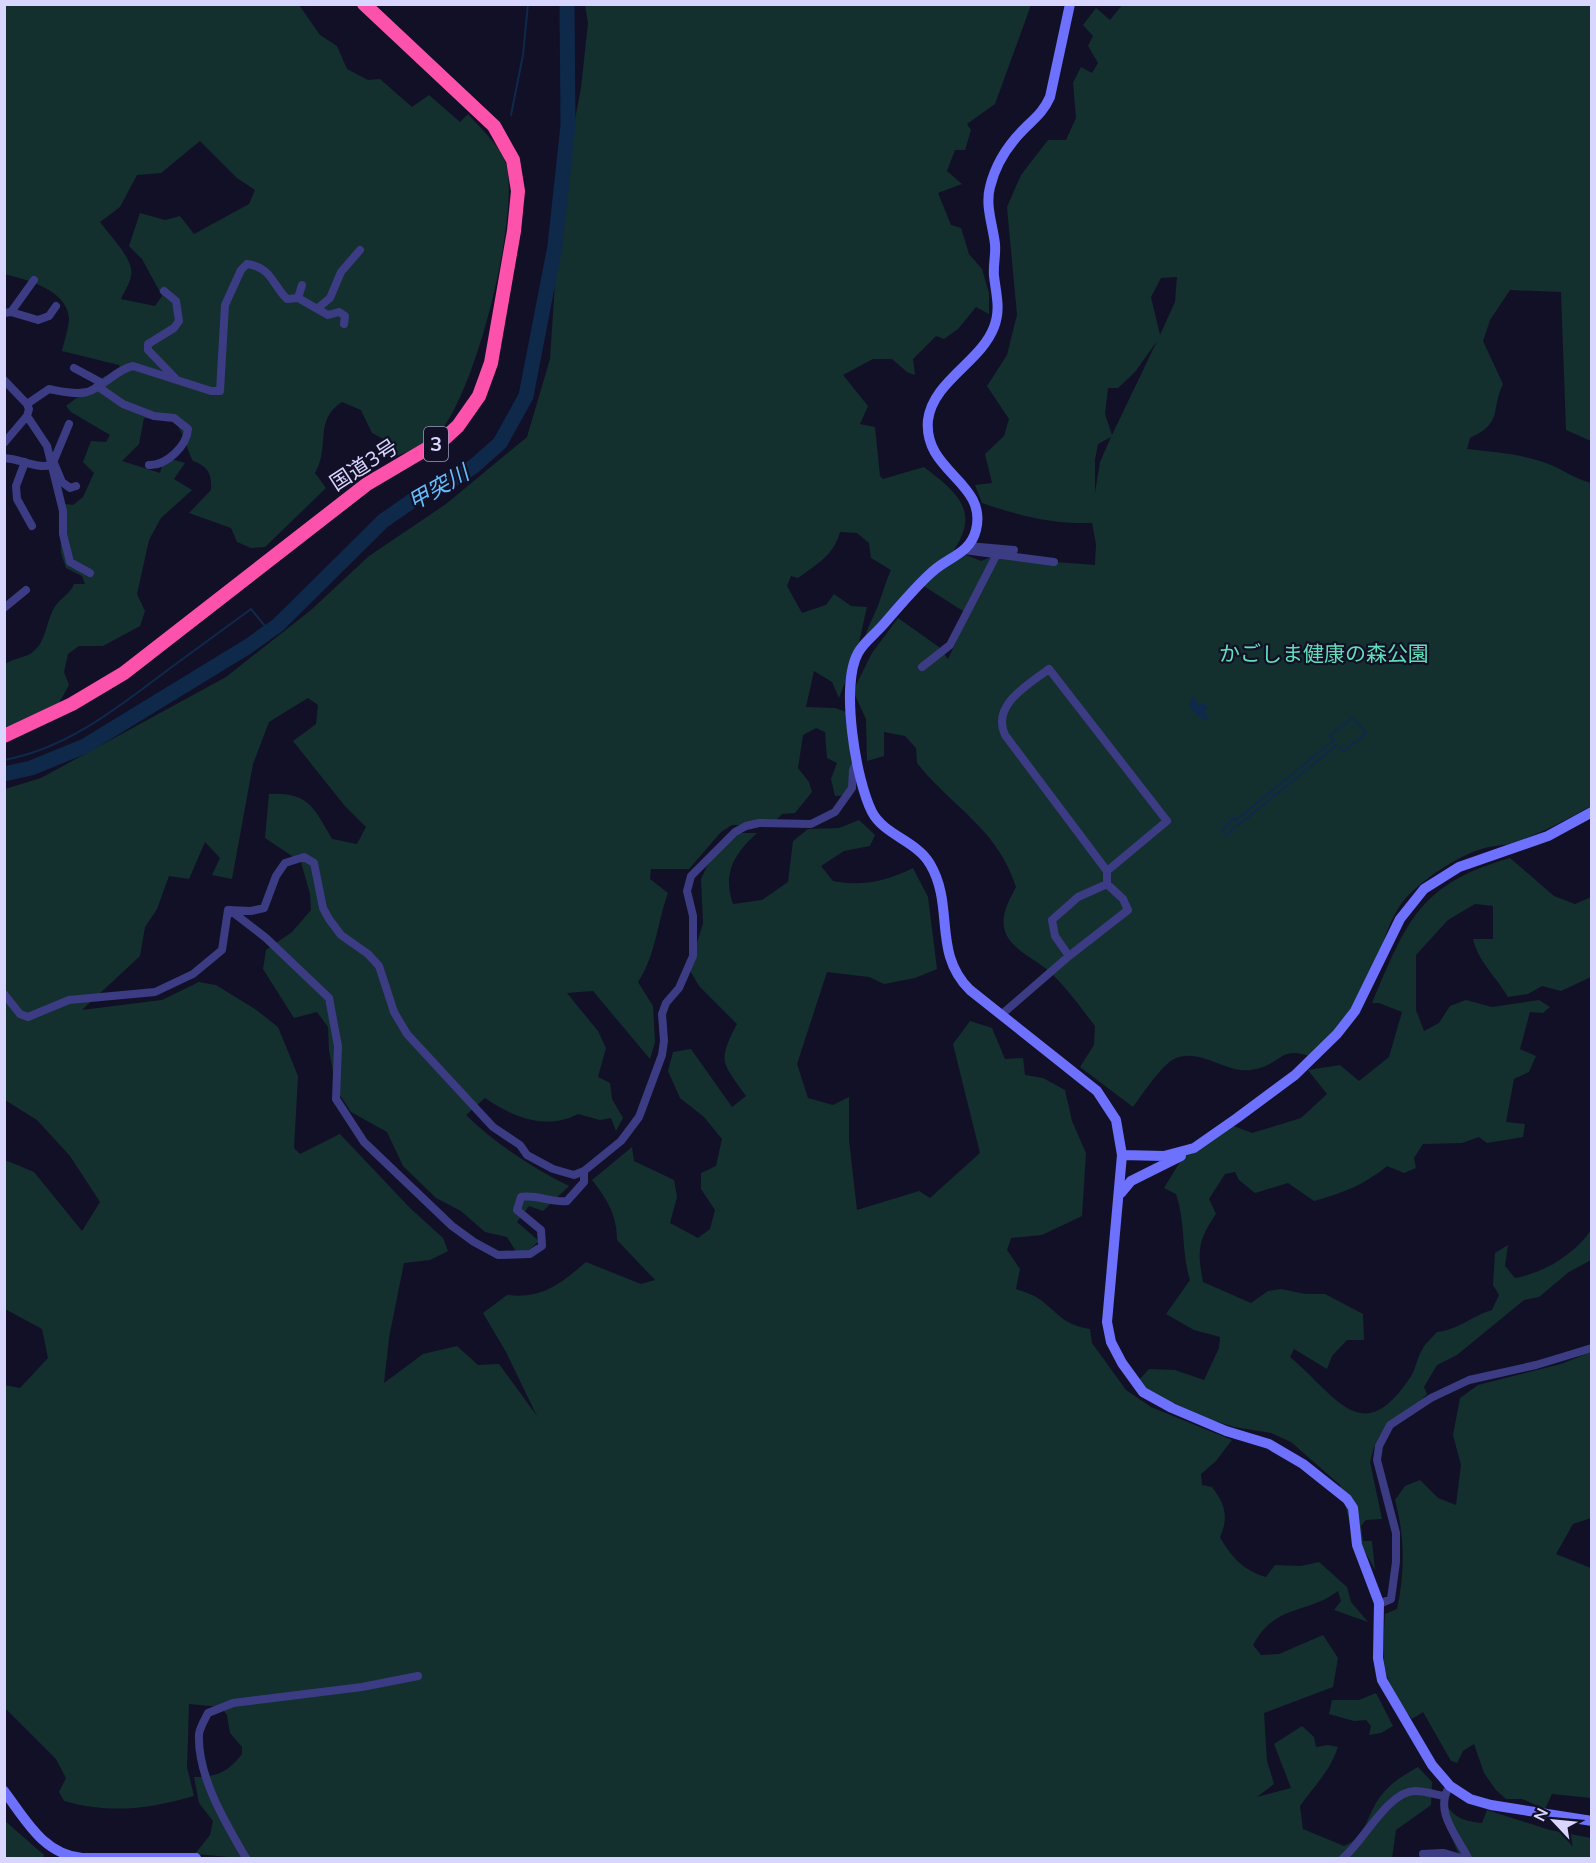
<svg xmlns="http://www.w3.org/2000/svg" width="1596" height="1863" font-family="Mulish,'Noto Sans JP',sans-serif">
	<style>
		.green { fill: #13302e; fill-rule: evenodd }
		.water { fill: #0f294b }
		.lines { fill: none; stroke-linecap: round; stroke-linejoin: round }
		.stream { stroke: #0f294b; stroke-width: 2 }
		.river { stroke: #0f294b; stroke-width: 15 }
		.street { stroke: #3b3c84; stroke-width: 8 }
		.secondary { stroke: #6e71fd; stroke-width: 10 }
		.highway { stroke: #fd52ac; stroke-width: 14 }
		.labels { text-anchor: middle; stroke-width: 4.5; stroke-linejoin: round; paint-order: stroke }
		.shield { fill: #121026; stroke: #9d9abd; stroke-width: 1.5 }
		.shield-label { font-size: 20px; font-weight: bold; fill: #d8d5fe }
		.street-label { font-size: 21px; fill: #d8d5fe; stroke: #121026 }
		.park-label { font-size: 21px; fill: #61deb9; stroke: #121026 }
		.water-label { font-size: 22px; font-style: italic; fill: #65befd; stroke: #121026 }
	</style>
	<rect width="100%" height="100%" fill="#121026"/>
	<path class="green" d="M1123 4 1591 5V441L1566 430 1561 292 1510 290 1490 320 1483 341 1503 384C1490 411 1504 422 1470 438L1467 449C1492 452 1515 453 1540 461 1558 466 1572 478 1591 483V806C1566 820 1540 834 1512 843 1504 846 1494 845 1485 848 1458 855 1415 883 1399 907 1384 931 1379 958 1370 984 1361 1009 1336 1040 1318 1060 1279 1041 1283 1066 1251 1070 1226 1073 1203 1050 1179 1057 1164 1060 1143 1094 1133 1107L1080 1067 1094 1045 1095 1026C1081 1008 1067 988 1050 972 1036 959 1011 950 1005 931 1000 915 1009 901 1016 887 999 834 963 814 927 775L917 763 916 748 905 736 884 732V756L867 761 866 719 853 691 872 653 898 618 939 647 948 659 968 617 963 611 919 583 864 641C867 628 872 620 877 608 882 596 885 583 891 570L871 558 869 543 857 533 840 532C834 555 817 564 798 578L791 576 787 586 802 613 826 605 834 594 851 606 867 607 857 651 839 698 832 682 814 671 806 707 835 708 849 713 853 755 850 795 835 796 831 779 837 763 827 758 825 732 816 728 803 735 798 768 809 782 812 792 795 813 782 814 771 825H732L721 832 689 869H651L650 879 668 893C657 923 656 955 638 982L653 1006 655 1042 650 1059 593 991 567 993 598 1031 606 1048 598 1077 610 1083 612 1099 623 1118 616 1131 611 1118 600 1120 578 1114C546 1131 513 1117 485 1098L466 1115C496 1144 532 1168 569 1186L543 1211 529 1206 517 1222 539 1241 520 1258 507 1237 485 1232 461 1211 436 1198 403 1166 387 1132 351 1112 336 1089 329 1050 328 1027 317 1012 294 1018 263 969 266 950 292 932 311 910 310 894 301 862 265 838 269 794C309 792 314 808 332 839L357 844 366 827 344 805 293 741 316 724 318 705 308 698 269 722 253 764 232 879 212 875 220 858 205 842 189 879 169 876 157 909 145 927 140 956 82 1010 162 1000 199 982 216 985 255 1009 278 1027 298 1076 294 1148 300 1154 340 1134 410 1208 443 1238 448 1251 430 1260 404 1263 389 1338 384 1383 423 1354 457 1346 478 1365 499 1364 537 1416 506 1352 483 1313 507 1295C543 1299 560 1284 586 1262L641 1284 655 1280 617 1240C617 1215 607 1199 592 1180L632 1147 634 1161 674 1180 677 1197 670 1223 698 1238 710 1229 715 1210 701 1189V1173L716 1166 722 1139 704 1117 680 1098 668 1071 673 1052 691 1049 732 1107 746 1096C722 1062 717 1062 737 1024L699 986 689 969 703 923 701 879 707 866 724 843 739 833H757C735 853 722 873 733 904L762 900 788 882 793 841 808 829 839 828 859 820 875 835 870 846 844 851 821 866 833 881C863 887 886 881 913 868L928 897 937 969 915 978 884 984 869 977 827 972 797 1064 808 1098 833 1105 849 1097V1140L857 1210 919 1191 930 1198 980 1153 953 1044 970 1021 992 1028 1005 1059 1023 1058 1025 1075 1043 1078 1065 1090 1072 1121 1086 1153 1082 1216 1042 1235 1011 1238 1007 1250 1020 1269 1016 1289C1024 1292 1035 1295 1042 1301 1059 1315 1067 1326 1090 1329L1092 1343 1126 1390 1151 1407 1232 1440 1216 1461 1201 1474 1202 1485 1212 1487C1225 1504 1229 1517 1220 1537 1231 1557 1244 1571 1266 1577L1275 1565 1301 1566 1319 1562 1347 1587 1351 1602 1368 1622 1334 1610 1341 1601 1338 1591C1306 1615 1276 1603 1253 1645L1261 1655 1279 1654 1323 1635 1338 1658 1333 1687 1264 1713 1267 1761 1274 1784 1257 1797 1291 1788 1274 1744 1302 1726 1314 1737 1316 1747 1328 1745 1338 1747C1330 1771 1315 1785 1300 1806L1303 1829 1344 1846C1366 1838 1367 1814 1380 1797 1390 1783 1404 1775 1418 1767L1432 1782 1431 1805 1396 1830 1392 1858H241L195 1854 210 1835 213 1821 199 1803 194 1777C217 1777 228 1772 242 1754V1747L230 1733 227 1715 221 1707 189 1704 187 1767 194 1796C149 1809 110 1814 64 1801L59 1792 66 1778 56 1759 5 1708 4 1385 20 1388 48 1358 42 1329 5 1309V1160L34 1172 82 1231 100 1202 70 1156 37 1120 5 1100V789L41 778 226 677 311 610 369 556 446 504 527 437 550 359 561 192 581 88 588 23 585 5H1031L995 104 967 124 971 130 965 150H955L947 171 962 184 938 193 951 225 961 228 969 254 982 269 989 293V314L976 307 958 329 944 339 936 336 913 359 915 375 907 372 892 359H873L843 375 868 406 860 424 875 427 880 476 883 479 924 467C955 491 981 510 954 550L981 561 991 557 1095 565 1096 544 1092 523C1050 524 1021 516 982 503L975 485 992 483 985 454 1004 436 1009 419 987 386 1007 355 1017 315 1007 207 1021 175 1048 140H1066L1076 118 1073 83 1081 67 1092 73 1098 63 1088 46 1093 36 1083 25 1096 8 1110 20ZM1177 277 1175 302 1160 335 1151 297 1161 278ZM1157 341 1112 435 1105 414 1108 388H1118L1135 372ZM1111 437 1100 462 1095 493V460L1098 444Z
		M5 5H299L320 35 337 46 347 69 368 80 380 79 412 107 429 95 460 122 468 114C481 129 499 144 506 164 521 213 473 409 432 440 422 448 406 452 394 457L385 440 372 433 361 410 342 402C313 421 331 445 315 473L326 488 265 547 251 548 237 542 231 528 189 513 211 490C212 474 208 466 193 461 185 445 185 434 173 420L144 418 139 444 122 461 160 473 163 461 168 458 185 463 174 479 192 490 161 518 149 540 137 594 145 611 140 626 103 646H79L68 654 64 672 69 685 59 703 5 728 4 665C13 658 21 659 30 654 48 643 45 620 56 605 62 597 70 594 74 584H85L82 576 66 568 61 553 59 503 73 505 83 497 94 473 83 462 91 441 106 442 110 435 71 412 66 406 105 376 122 372 119 365 62 351C64 341 69 328 69 318 67 289 26 280 5 274ZM200 141 237 178 255 190 249 204 194 234 180 216 165 220 140 213 129 246 142 259 162 296 155 306 121 299C124 292 130 283 131 276 135 260 110 236 100 222L120 207 137 175 161 173Z
		M1510 858 1554 896 1575 904 1591 897V977L1561 991 1542 986 1528 994 1508 997C1496 977 1478 961 1473 939H1493V906L1475 904 1448 920 1416 955V1010L1424 1031 1439 1023 1450 1006 1466 1000 1492 1007 1539 1000 1550 1007 1543 1013 1530 1012 1520 1049 1536 1056 1529 1072 1514 1079 1506 1122 1525 1124 1523 1137 1487 1143 1479 1137 1462 1143 1423 1144 1414 1158 1416 1168 1404 1173 1387 1166C1366 1184 1341 1194 1314 1201L1288 1183 1255 1193 1239 1180 1235 1172 1225 1174 1209 1199 1216 1214C1198 1240 1197 1251 1203 1282L1251 1303 1268 1291 1281 1289 1305 1294H1325L1363 1314 1364 1340H1347L1332 1356 1327 1369 1294 1349 1290 1357C1336 1395 1362 1452 1411 1376 1416 1368 1417 1358 1422 1350 1425 1343 1432 1338 1437 1332 1458 1330 1472 1316 1492 1310L1499 1295 1493 1285 1495 1253 1508 1245 1505 1266 1515 1278C1544 1273 1575 1254 1591 1230V1260L1569 1272 1539 1297 1524 1300 1457 1355 1437 1365 1424 1387 1427 1394 1374 1447 1370 1462 1382 1519 1366 1520 1361 1526 1363 1541H1372L1375 1570 1350 1524 1340 1485 1291 1442 1271 1433 1234 1427 1209 1419 1149 1392 1138 1381 1149 1369 1175 1370 1204 1380 1219 1348 1220 1337 1194 1330 1166 1314 1190 1280C1181 1252 1186 1223 1176 1194L1164 1188 1183 1157 1231 1125 1252 1133 1301 1118 1327 1094 1308 1070 1340 1065 1359 1081 1389 1057 1402 1012 1379 1003H1372C1407 921 1419 884 1510 858Z
		M1591 1352V1518L1573 1524 1556 1554 1591 1568V1798L1552 1794 1545 1809 1522 1799H1506L1496 1790 1484 1773 1474 1744 1463 1751 1457 1763 1451 1761 1423 1712 1412 1719C1380 1679 1382 1664 1385 1614L1397 1609C1405 1572 1405 1537 1395 1500L1405 1486 1420 1480 1438 1498 1456 1505 1461 1465 1453 1435 1460 1398 1478 1385 1561 1364Z
		M1376 1693 1393 1726 1381 1733 1369 1735 1371 1726 1366 1720 1354 1721 1329 1714 1332 1700H1359Z
		M1443 1800C1454 1818 1463 1821 1482 1823L1487 1810 1550 1830 1591 1838V1858H1460L1445 1821Z
		M4 1820 44 1855 43 1858H5Z"/>
	<path class="water" d="M1194 696 1198 705 1204 703 1208 708 1204 711 1209 718 1206 721 1196 715 1189 705Z"/>
	<g class="lines">
		<path class="stream" d="M511 115 523 55 528 4
			M1353 718 1366 733 1344 751 1337 745 1226 835 1222 830 1234 818 1236 820 1334 740 1330 735Z
			M4 760C67 749 120 706 169 669 196 649 224 629 251 609L269 631"/>
		<path class="river" d="M4 774 31 768 85 746 247 647 278 625 383 521 429 489 458 477 474 466 500 443 526 396 555 246 568 125 567 4"/>
		<path class="street" d="M164 291 176 301 179 321 174 328 148 344V350L175 378
			M298 298 302 285
			M318 308 330 298 341 272 360 250
			M11 312 38 320 49 316 56 306
			M4 313 11 312 34 280
			M74 368 102 383
			M4 380 27 404 49 389C60 391 75 395 87 392 104 387 115 370 133 366L211 391H220L225 305 241 270 247 264C271 267 272 284 287 299L298 298 328 315 339 312 345 316 344 324
			M97 386 123 404 154 416 174 418 188 429C187 446 166 466 149 465
			M27 416 47 446 63 511V534L70 562 90 573
			M4 443 27 416 29 409 27 404
			M4 458C22 459 35 469 52 465L69 424
			M25 462 16 486 17 499 32 526
			M54 463 62 482 70 488 76 486
			M968 546 1014 550
			M964 550 1054 562
			M4 608 26 590
			M922 667 950 645 996 556
			M1107 884V871L1005 735C991 705 1028 685 1049 669L1167 821 1107 871
			M228 910 251 911 264 908 276 876 285 863 304 857 314 863 323 908 329 919 341 935 368 954 379 966 394 1012 407 1034 493 1127 520 1145 527 1155 553 1169 574 1175 584 1171 621 1141 639 1117 662 1055 664 1041 662 1014 666 1003 679 988 693 956V916L687 891 691 876 735 832 746 826 759 823 811 824 835 812 852 788 853 770 857 761
			M230 910 266 938 329 998 338 1046 336 1099 364 1142 452 1226 474 1242 498 1255 530 1254 542 1246 541 1230 517 1210 521 1197C537 1194 551 1203 567 1201L584 1182V1171
			M4 994 20 1014 28 1017 69 1000 155 992 193 974 222 950 228 910
			M1001 1015 1069 956 1128 910 1123 899 1107 884 1078 897 1052 920 1055 936 1069 956
			M1379 1604 1391 1599 1396 1562V1533L1377 1460 1379 1446 1390 1425 1431 1398 1469 1380 1536 1365 1592 1348
			M1450 1786C1433 1810 1457 1836 1468 1858
			M1423 1854 1442 1853
			M246 1858C226 1824 197 1776 199 1734 200 1727 205 1719 208 1713L233 1703 362 1687 418 1676
			M1343 1858C1363 1842 1388 1791 1415 1791 1424 1791 1434 1794 1443 1796
			M1435 1858 1444 1853 1461 1858"/>
		<path class="secondary" d="M1070 4 1050 97C1044 111 1035 118 1024 129 1008 145 995 166 990 187 985 206 993 226 995 244 996 255 993 265 994 276 996 294 1001 309 994 327 981 362 933 381 928 420 923 472 988 482 976 530 970 554 948 557 932 572 914 588 898 608 882 626 874 635 863 643 858 653 840 685 856 781 872 812 884 835 917 841 930 864 955 906 932 953 970 990L1097 1091 1116 1120 1122 1155 1107 1322 1111 1342 1122 1363 1143 1392 1172 1408 1226 1431 1269 1444 1303 1464 1347 1499 1353 1508 1357 1545 1379 1603 1378 1658 1382 1680 1432 1765 1450 1786 1470 1799 1491 1805 1592 1821
			M1122 1155 1164 1156 1194 1148 1237 1118 1295 1075 1337 1034 1355 1011 1400 919 1424 889 1459 867 1548 836 1592 812
			M1121 1193 1131 1181 1181 1156
			M4 1791C26 1820 43 1854 82 1858H196"/>
		<path class="highway" d="M4 736 72 704 124 673 367 484 445 438 458 426 479 396 491 363 514 231 518 191 513 160 494 126 364 4"/>
	</g>
	<g class="labels">
		<rect class="shield" x="424" y="427" width="24" height="34" rx="4.5"/>
		<g class="shield-label">
			<text x="436" y="451">3</text>
		</g>
		<g class="street-label">
			<text transform="translate(364 465) rotate(-33)" y="7">国道3号</text>
		</g>
		<g class="park-label">
			<text x="1324" y="661">かごしま健康の森公園</text>
		</g>
		<g class="water-label">
			<text transform="translate(438 487) rotate(-30)" y="8">甲突川</text>
		</g>
	</g>
	<rect width="1596" height="1863" fill="none" stroke="#d8d5fe" stroke-width="12"/>
	<g transform="translate(1554 1821) rotate(296)" stroke="#121026" stroke-width="4.5" paint-order="stroke">
	<path d="M0-4.5L10 22L0 15L-10 22Z" fill="#d8d5fe"/>
	<text y="-9" font-size="16" font-weight="bold" text-anchor="middle" fill="#d8d5fe">N</text>
	</g>
</svg>
